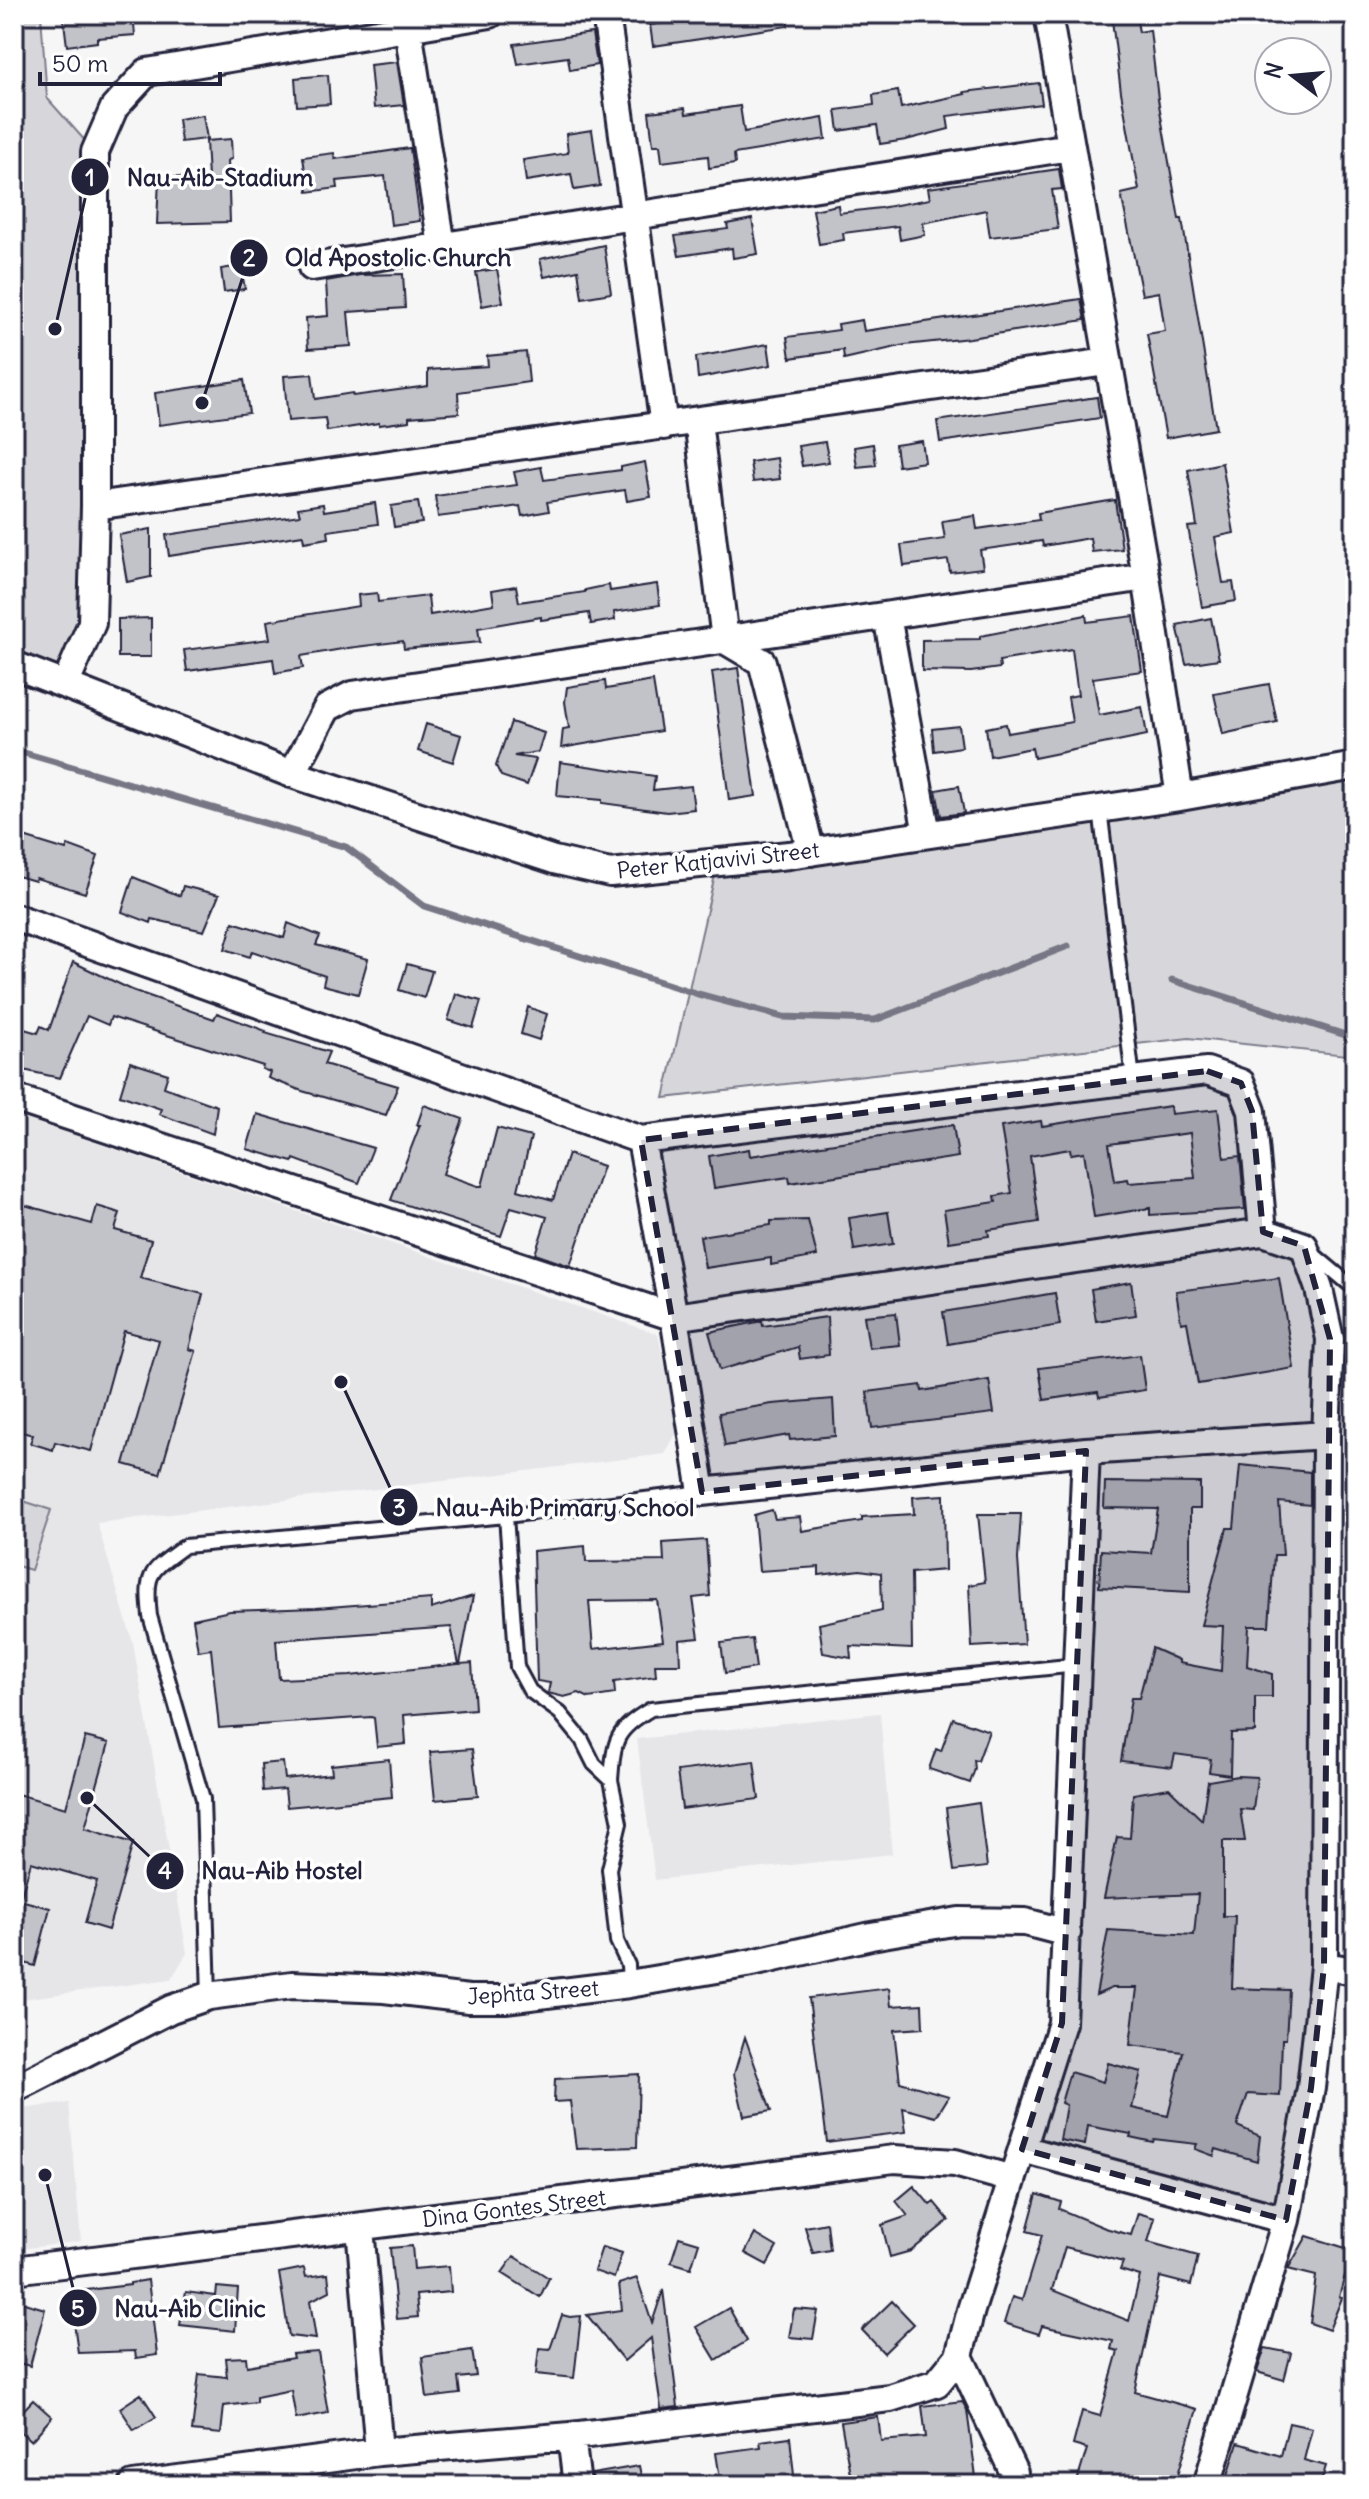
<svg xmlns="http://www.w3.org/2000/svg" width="1369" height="2499" font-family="Delius,sans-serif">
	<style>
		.built { fill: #e6e6e9 }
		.green { fill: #d7d7db; stroke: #7c7c8b; stroke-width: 2 }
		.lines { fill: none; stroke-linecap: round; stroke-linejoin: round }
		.stream { stroke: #767685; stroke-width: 7 }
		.building { fill: #c2c2c9; stroke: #22223b; stroke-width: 2; fill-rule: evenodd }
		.service-casing { stroke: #22223b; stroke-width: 18 }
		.minor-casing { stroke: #22223b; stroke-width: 32 }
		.service { stroke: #fff; stroke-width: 12 }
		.minor { stroke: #fff; stroke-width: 26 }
		.marked { fill: #22223b; fill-opacity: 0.2; stroke: #22223b; stroke-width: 6; stroke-dasharray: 16 10; stroke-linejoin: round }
		.labels { text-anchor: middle; stroke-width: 7; stroke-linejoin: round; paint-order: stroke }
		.street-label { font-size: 22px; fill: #22223b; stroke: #fff }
		.leader { fill: none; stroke: #22223b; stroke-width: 3 }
		.callout-dot { fill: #22223b; stroke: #fff; stroke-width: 3 }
		.mark-label { font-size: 24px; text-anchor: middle; font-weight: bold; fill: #fff }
		.callout-label { font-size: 24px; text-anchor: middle; font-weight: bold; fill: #22223b; stroke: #fff; stroke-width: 7; stroke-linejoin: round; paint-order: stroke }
	</style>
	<rect width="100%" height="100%" fill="#f6f6f7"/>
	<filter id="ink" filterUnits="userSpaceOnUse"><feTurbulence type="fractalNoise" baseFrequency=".0125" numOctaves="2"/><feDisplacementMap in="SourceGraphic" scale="16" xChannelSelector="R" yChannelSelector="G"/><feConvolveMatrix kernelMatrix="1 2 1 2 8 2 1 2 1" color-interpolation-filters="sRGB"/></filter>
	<g filter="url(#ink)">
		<path class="built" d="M14 1115 658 1334 678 1430 665 1454 97 1523 133 1643 187 1953 171 1979 14 2000Z
			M880 1713 892 1854 655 1880 637 1739Z
			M69 2103 81 2241 14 2250V2110Z"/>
		<path class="green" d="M14 14H41L47 98 95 152 92 623 66 683 14 665Z
			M1355 766V1056L1189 1038 664 1098 718 862Z
			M14 1498 51 1510 31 1570 14 1565Z"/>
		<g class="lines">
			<path class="stream" d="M14 750 346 847 424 906 698 994 783 1017 875 1020 1068 946
				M1172 980 1355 1038"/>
		</g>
		<path class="building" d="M63 14H133L135 35 97 38V42L67 46Z
			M731 14H787L788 26 653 46 650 25Z
			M1136 16 1139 32 1150 30 1158 99 1179 219H1182L1216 429 1166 438 1147 334 1165 331 1159 292 1142 295 1121 194 1139 190 1121 92 1112 20Z
			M592 33 597 65 570 70 568 57 518 64 514 44Z
			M397 62 404 105 374 108 370 65Z
			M328 75 330 104 297 106 295 78Z
			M1039 83 1042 104 947 116 949 129 906 140 880 144 877 125 839 131 836 110 874 105 873 95 898 91 901 108 965 94 964 92Z
			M740 106 744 132 823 118 826 139 734 154 735 164 709 168 708 156 662 162 660 145H653L649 112 685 108 686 114Z
			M203 115 207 139 181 142 178 119Z
			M592 130 600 186 574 190 571 174 526 181 523 160 568 153 566 134Z
			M231 139 232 159 228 160 230 222 157 224 159 177 208 178 206 141Z
			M410 148 420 221 391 225 385 176 337 181 338 188 308 192 303 157 334 153 335 159Z
			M1059 169 1062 189 1052 190 1058 229 990 237 986 210 923 223 925 235 900 240 898 226 843 233 844 240 819 244 813 210 838 205 839 213 880 208 930 199 928 188Z
			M752 219 758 254 733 258 732 248 679 256 675 236 728 229 727 224Z
			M604 245 611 293 582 298 578 270 544 277 540 259Z
			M241 266 245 289 224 292 221 269Z
			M497 269 503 302 482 306 476 272Z
			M403 274 405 308 348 312 351 346 308 349 306 318 328 316 326 281 360 275Z
			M1081 299 1085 320 970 338 905 345 844 359 843 350 790 358 787 337 839 330 838 324 862 320 864 331Z
			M768 344 771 365 698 378 696 357Z
			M526 352 529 382 458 392 459 413 409 417V421L379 425V423L327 431 325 418 288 421 284 376 312 374 315 399 352 393 353 396 428 386V370L488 366 487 356Z
			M244 380 249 413 159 425 155 393Z
			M1097 397 1100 418 940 442 937 421Z
			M922 441 925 462 898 466 895 445Z
			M825 442 829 462 802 466 798 446Z
			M873 444 876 465 857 467 854 447Z
			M777 458 780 479 753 482 750 462Z
			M645 462 651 497 627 501 625 490 547 502 549 511 522 516 520 506 438 517 435 496 517 485 514 472 541 467 544 480 621 470V467Z
			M1222 463 1234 533 1215 537 1223 583 1233 582 1236 601 1202 607 1188 527 1197 526 1188 470Z
			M1115 500 1122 549 1092 552 1090 538 1043 546 1042 541 980 550 983 568 950 572 948 560 904 566 901 545 945 539 942 521 975 516 977 529 1039 520 1038 513Z
			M418 502 422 523 394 527 391 506Z
			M375 503 378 524 328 531 329 538 304 542 303 535 169 556 166 535 300 515 298 508 323 504 324 511Z
			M151 529V577L127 582 119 535Z
			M657 584 660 605 614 612 615 620 591 624 589 613 541 620V617L478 628 480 642 404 649 403 641 348 648 301 656 303 668 275 673 273 659 187 671 184 650 270 639 267 621 359 606 358 595 377 593 378 602 428 596 430 615 494 604 492 590 516 586 519 602 585 592V590L609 585 610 591Z
			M1086 615 1087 622 1134 616 1142 671 1093 678 1099 715 1142 707 1147 735 1034 758 1032 748 990 756 986 728 1006 724 1008 733 1072 722 1068 697 1078 695 1072 649 999 661 1000 668 971 672 922 671V640L980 639V636Z
			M151 618V657H118V619Z
			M1211 618 1219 659 1186 664 1177 625Z
			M738 668 756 796 729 800 712 672Z
			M605 681 606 689 653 681 661 731 561 748 563 729 569 728 565 702 567 687Z
			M1269 684 1277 722 1223 734 1214 694Z
			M511 722 544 733 538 752 514 756 536 759 527 785 501 776 496 766Z
			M426 724 461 735 453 762 418 751Z
			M959 726 962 747 934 751 932 729Z
			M560 762 655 776 653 790 691 786 694 809 667 812 602 803V800L557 796Z
			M959 786 964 813 941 816 936 790Z
			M14 834 66 850 68 845 98 856 85 893 36 878 35 881 14 875Z
			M133 877 180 896 183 886 219 895 204 931 152 919 151 923 122 912Z
			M233 922 284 938 288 923 320 936 316 945 368 959 358 994 323 985 325 976 252 951 250 957 225 949Z
			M73 962 132 990 214 1019 217 1013 266 1031 265 1033 329 1052 324 1064 398 1086 386 1115 302 1091 268 1078 270 1072 262 1069 263 1066 111 1017 108 1025 87 1016 60 1078 14 1068V1026L38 1033 41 1026 49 1030Z
			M407 964 432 971 424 998 399 990Z
			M456 994 481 1001 473 1028 448 1020Z
			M528 1007 547 1014 539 1040 521 1034Z
			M130 1062 168 1074 164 1087 217 1106 213 1134 159 1114 161 1109 120 1095Z
			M424 1105 463 1119 443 1174 478 1186H482L497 1128 531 1137 518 1190 553 1200 568 1154 603 1166 570 1266 535 1254 547 1217 511 1207 501 1236 391 1200 420 1125H417Z
			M1170 1106 1171 1114 1218 1109 1224 1158 1240 1156 1245 1209 1150 1215V1208L1094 1217 1084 1152 1071 1154 1070 1149 1030 1156 1039 1222 988 1230 989 1236 949 1242 944 1210 996 1202 995 1196 1012 1193 1001 1127 1041 1121 1042 1126ZM1190 1133 1195 1178 1129 1183 1128 1179 1115 1181 1109 1144Z
			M257 1114 373 1148 359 1183 294 1159 293 1162 247 1149Z
			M953 1125 958 1157 790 1183 789 1177 714 1188 709 1156 749 1149 750 1156Z
			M14 1202 92 1224 97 1206 120 1213 115 1230 151 1240 140 1278 203 1294 189 1349 196 1351 160 1474 124 1464 159 1340 124 1331 91 1451 55 1442 53 1450 30 1443 33 1435 14 1430V1367L25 1329 14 1327Z
			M888 1212 893 1244 854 1250 849 1218Z
			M808 1220 817 1256 771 1265V1258L705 1268 700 1236 771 1225V1221Z
			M1279 1278 1294 1368 1198 1384 1187 1322 1181 1323 1176 1291Z
			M1131 1282 1136 1315 1096 1321 1091 1289Z
			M1055 1293 1060 1325 948 1344 943 1312Z
			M896 1313 900 1345 869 1348 864 1316Z
			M827 1317 829 1355 800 1359 798 1347 720 1370 709 1332 762 1321 763 1326Z
			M1140 1355 1145 1390 1099 1397 1098 1392 1044 1400 1039 1368Z
			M989 1380 994 1413 872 1428 867 1392 921 1385 922 1391Z
			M833 1399 835 1436 790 1440 789 1435 725 1446 719 1413 772 1404Z
			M1240 1465 1310 1472V1505L1279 1502 1283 1555H1274L1269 1626H1249L1247 1666 1272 1674V1697H1255V1732L1231 1733 1230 1775 1209 1772 1211 1759 1175 1754 1172 1767 1121 1761 1131 1698H1139L1152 1648 1179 1660V1663L1221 1671 1223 1626 1201 1625 1227 1528H1234Z
			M1105 1482 1200 1483V1509H1190V1592L1099 1587 1101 1550 1151 1553 1158 1509 1104 1508Z
			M944 1495 945 1570 911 1573 912 1649 850 1646 851 1658 823 1653 819 1624 882 1610 881 1573 860 1570 819 1575V1567L759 1571 754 1515 772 1510 775 1519 800 1517 802 1531 862 1521V1517L914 1514 913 1497Z
			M978 1514H1021L1018 1559 1024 1644 972 1647 969 1585 985 1582Z
			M706 1540 710 1596 693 1598 699 1638 679 1640 680 1664H655L656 1676 614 1682 615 1694 589 1698 579 1693 564 1697 548 1693 550 1683 537 1681 533 1551 585 1546 586 1562 664 1561 663 1543ZM657 1600 663 1641 593 1649 589 1601Z
			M473 1596 460 1664 472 1663 475 1709 404 1715 406 1744 377 1747 374 1718 371 1717 219 1728 211 1649 198 1651 193 1619 230 1611 316 1608 431 1599V1609ZM451 1627 459 1664 350 1676 279 1679 276 1640Z
			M752 1639 756 1668 725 1673 721 1643Z
			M953 1718 989 1731 978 1761 974 1760 975 1769 970 1783 929 1769 936 1749 941 1751Z
			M85 1737 109 1743 85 1828 133 1843 108 1930 85 1923 97 1881 31 1862 20 1900 50 1908 35 1966 14 1960V1947L22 1919 14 1917V1793L66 1808Z
			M472 1749 478 1796 435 1800 430 1752Z
			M389 1759 392 1797 287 1807 285 1789 263 1791 261 1764 283 1762 285 1779 332 1774 331 1765Z
			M754 1761 759 1799 682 1809 677 1771Z
			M1238 1776 1257 1777 1253 1810 1240 1809 1245 1841H1223V1916H1235L1232 1988 1289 1990 1286 2039H1282L1280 2096 1248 2094 1237 2126 1260 2136 1257 2161 1216 2149 1214 2156 1195 2149 1197 2144 1154 2139 1153 2142 1130 2137 1131 2134 1088 2126 1085 2145 1060 2140 1066 2105 1061 2103 1070 2072 1103 2082 1108 2063 1141 2072 1132 2108 1168 2116 1183 2052 1130 2045 1137 1988H1112L1096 1995 1108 1930 1194 1935 1198 1894 1104 1898 1117 1837 1130 1838 1133 1794 1169 1788 1202 1820 1208 1781Z
			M979 1803 987 1867 954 1871 946 1808Z
			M889 1988 891 2006 922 2004 923 2028 894 2030 900 2082 949 2096 936 2117 903 2108 906 2132 827 2142 809 1998Z
			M745 2037 771 2111 744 2116 734 2074Z
			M639 2074 637 2147 576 2149 570 2101 554 2102 555 2079Z
			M914 2186 930 2205 934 2202 949 2220 911 2251 890 2257 882 2225 908 2216 896 2201Z
			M1037 2194 1061 2202 1059 2209 1105 2228 1131 2235 1138 2213 1155 2218 1148 2242 1198 2256 1191 2285 1160 2277 1135 2392 1197 2409 1175 2485H1076L1087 2449 1073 2445 1082 2411 1100 2416 1118 2351 1111 2349 1113 2341 1042 2326 1039 2334 1004 2323 1012 2297 1022 2300 1042 2235 1027 2231ZM1065 2247 1123 2262 1120 2270 1140 2276 1129 2321 1052 2290Z
			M827 2223 830 2250 813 2253 805 2227Z
			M755 2234 777 2247 767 2265 745 2253Z
			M1307 2236 1352 2250 1339 2297 1342 2298 1329 2330 1310 2323 1316 2276 1288 2269Z
			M679 2237 699 2243 691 2268 671 2262Z
			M412 2246 414 2269 449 2266 451 2292 416 2295 418 2317 397 2319 390 2248Z
			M602 2247 622 2253 614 2278 594 2271Z
			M514 2256 549 2278 540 2297 502 2273Z
			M304 2268 306 2277 328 2274 330 2291 310 2301 316 2339 289 2336 279 2273Z
			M637 2278 652 2323 663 2290 678 2407 661 2409 651 2338 624 2361 587 2315 622 2310 619 2284Z
			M148 2280 157 2355 136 2358 135 2351 78 2353 70 2292 130 2285V2283Z
			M217 2287 238 2289 235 2331 180 2325 186 2292 216 2296Z
			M14 2300 45 2309 30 2366 14 2362Z
			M892 2301 914 2324 884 2353 862 2330Z
			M729 2308 747 2341 716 2360 696 2327Z
			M794 2309 818 2311 813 2339 789 2337Z
			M562 2315 570 2317 581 2316 574 2378 536 2374 539 2348 550 2349Z
			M1265 2348 1291 2353 1284 2380 1257 2372Z
			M472 2350 476 2376 458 2378 460 2394 427 2398 422 2357Z
			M318 2352 328 2413 296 2419 291 2390 256 2397V2402L224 2406 221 2434 192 2431 199 2374 227 2377 225 2358 246 2357 247 2366 293 2358 292 2354Z
			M141 2394 156 2417 134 2430 120 2408Z
			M33 2400 52 2417 31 2441 14 2426V2420Z
			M962 2401 967 2410 977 2485H852L841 2422 878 2417 881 2441 926 2437 922 2406Z
			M1289 2423 1312 2428 1304 2460 1326 2466 1320 2485H1225L1238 2443 1281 2456Z
			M790 2437 795 2485H721L716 2453 761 2447 760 2441Z
			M639 2466 643 2485H593L592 2474Z"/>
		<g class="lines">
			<defs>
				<path id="service" d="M1100 809 1133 1079
					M1312 1253 1355 1289
					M506 1516 517 1667 530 1691 560 1713 582 1740 594 1764 611 1780 620 1823 609 1869 617 1941 628 1965 629 1984
					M611 1780C614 1740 615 1730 651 1709L1077 1665
					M209 1996 203 1799 150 1616C145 1571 150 1572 185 1546L506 1516 702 1492"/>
				<path id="minor" d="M606 14 664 426
					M1048 14 1146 577 1180 797
					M408 29 442 246
					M312 267C565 225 818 188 1070 147
					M698 421 725 640 762 662 811 852
					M95 506 1107 362
					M887 616 927 834
					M14 665 292 774 554 860 610 873 789 855 1180 797 1355 766
					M66 683 92 623 95 506V152L114 108 147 72 490 14
					M292 774 327 708 352 695 1146 577
					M14 917 641 1140 1207 1071 1241 1083 1252 1111 1263 1232 1304 1246 1319 1289 1330 1339 1326 1435 1324 1966 1311 2088 1286 2220 1207 2485
					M14 1098 674 1317 1263 1232
					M641 1140 674 1317 702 1492 1086 1451 1326 1435
					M1324 1966 1355 1971
					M14 2089 171 2009 209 1996 292 1985 384 1989 469 1999H505L629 1984 752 1963 871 1936 959 1921 1025 1922 1067 1933
					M1022 2149 1286 2220
					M360 2227 379 2452
					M14 2270 894 2159 955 2163 1012 2179
					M959 2356 1014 2473 1015 2485
					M571 2436 577 2485
					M133 2485 379 2452 571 2436 890 2398 937 2383 959 2356 971 2310 1062 2023 1086 1451"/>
			</defs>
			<use href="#service" class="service-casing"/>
			<use href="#minor" class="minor-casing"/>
			<use href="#service" class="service"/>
			<use href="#minor" class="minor"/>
		</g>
	</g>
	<path class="marked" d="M1207 1071 1241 1083 1252 1111 1263 1232 1304 1246 1330 1339 1324 1966 1311 2088 1286 2220 1022 2149 1062 2023 1086 1451 702 1492 641 1140Z"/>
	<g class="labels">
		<g class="street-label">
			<text transform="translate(718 860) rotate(-6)" y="8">Peter Katjavivi Street</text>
			<text transform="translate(533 1992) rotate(-4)" y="8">Jephta Street</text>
			<text transform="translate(514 2208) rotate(-7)" y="8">Dina Gontes Street</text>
		</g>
	</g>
	<path class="leader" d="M55 329L90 177M202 403L249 258M341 1382L399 1507M87 1798L165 1871M45 2175L78 2308"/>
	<g class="callout-dot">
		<circle cx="55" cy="329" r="8"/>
		<circle cx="202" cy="403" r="8"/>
		<circle cx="341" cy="1382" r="8"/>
		<circle cx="87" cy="1798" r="8"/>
		<circle cx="45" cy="2175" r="8"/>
		<circle cx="90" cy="177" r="20"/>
		<circle cx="249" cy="258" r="20"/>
		<circle cx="399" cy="1507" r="20"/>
		<circle cx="165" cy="1871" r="20"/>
		<circle cx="78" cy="2308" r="20"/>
	</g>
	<g class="mark-label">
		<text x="90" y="186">1</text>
		<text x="249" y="266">2</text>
		<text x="399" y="1516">3</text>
		<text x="165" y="1879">4</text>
		<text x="78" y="2317">5</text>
	</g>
	<g class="callout-label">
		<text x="220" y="186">Nau-Aib-Stadium</text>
		<text x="398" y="266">Old Apostolic Church</text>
		<text x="565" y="1516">Nau-Aib Primary School</text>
		<text x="282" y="1879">Nau-Aib Hostel</text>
		<text x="190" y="2317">Nau-Aib Clinic</text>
	</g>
	<rect width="1369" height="2499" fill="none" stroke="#fff" stroke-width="48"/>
	<rect x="24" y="24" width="1321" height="2451" fill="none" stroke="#22223b" stroke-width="3" filter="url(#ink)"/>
	<g transform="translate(1293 76) rotate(286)"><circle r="38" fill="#ffffff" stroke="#a7a7b1" stroke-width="2"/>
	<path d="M0-6L14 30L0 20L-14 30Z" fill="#22223b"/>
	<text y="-12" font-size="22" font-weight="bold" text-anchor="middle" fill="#22223b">N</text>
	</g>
	<path d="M40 72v12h180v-12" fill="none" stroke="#22223b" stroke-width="4"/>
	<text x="52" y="72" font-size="24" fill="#22223b" stroke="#ffffff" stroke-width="6" paint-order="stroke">50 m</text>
</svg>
